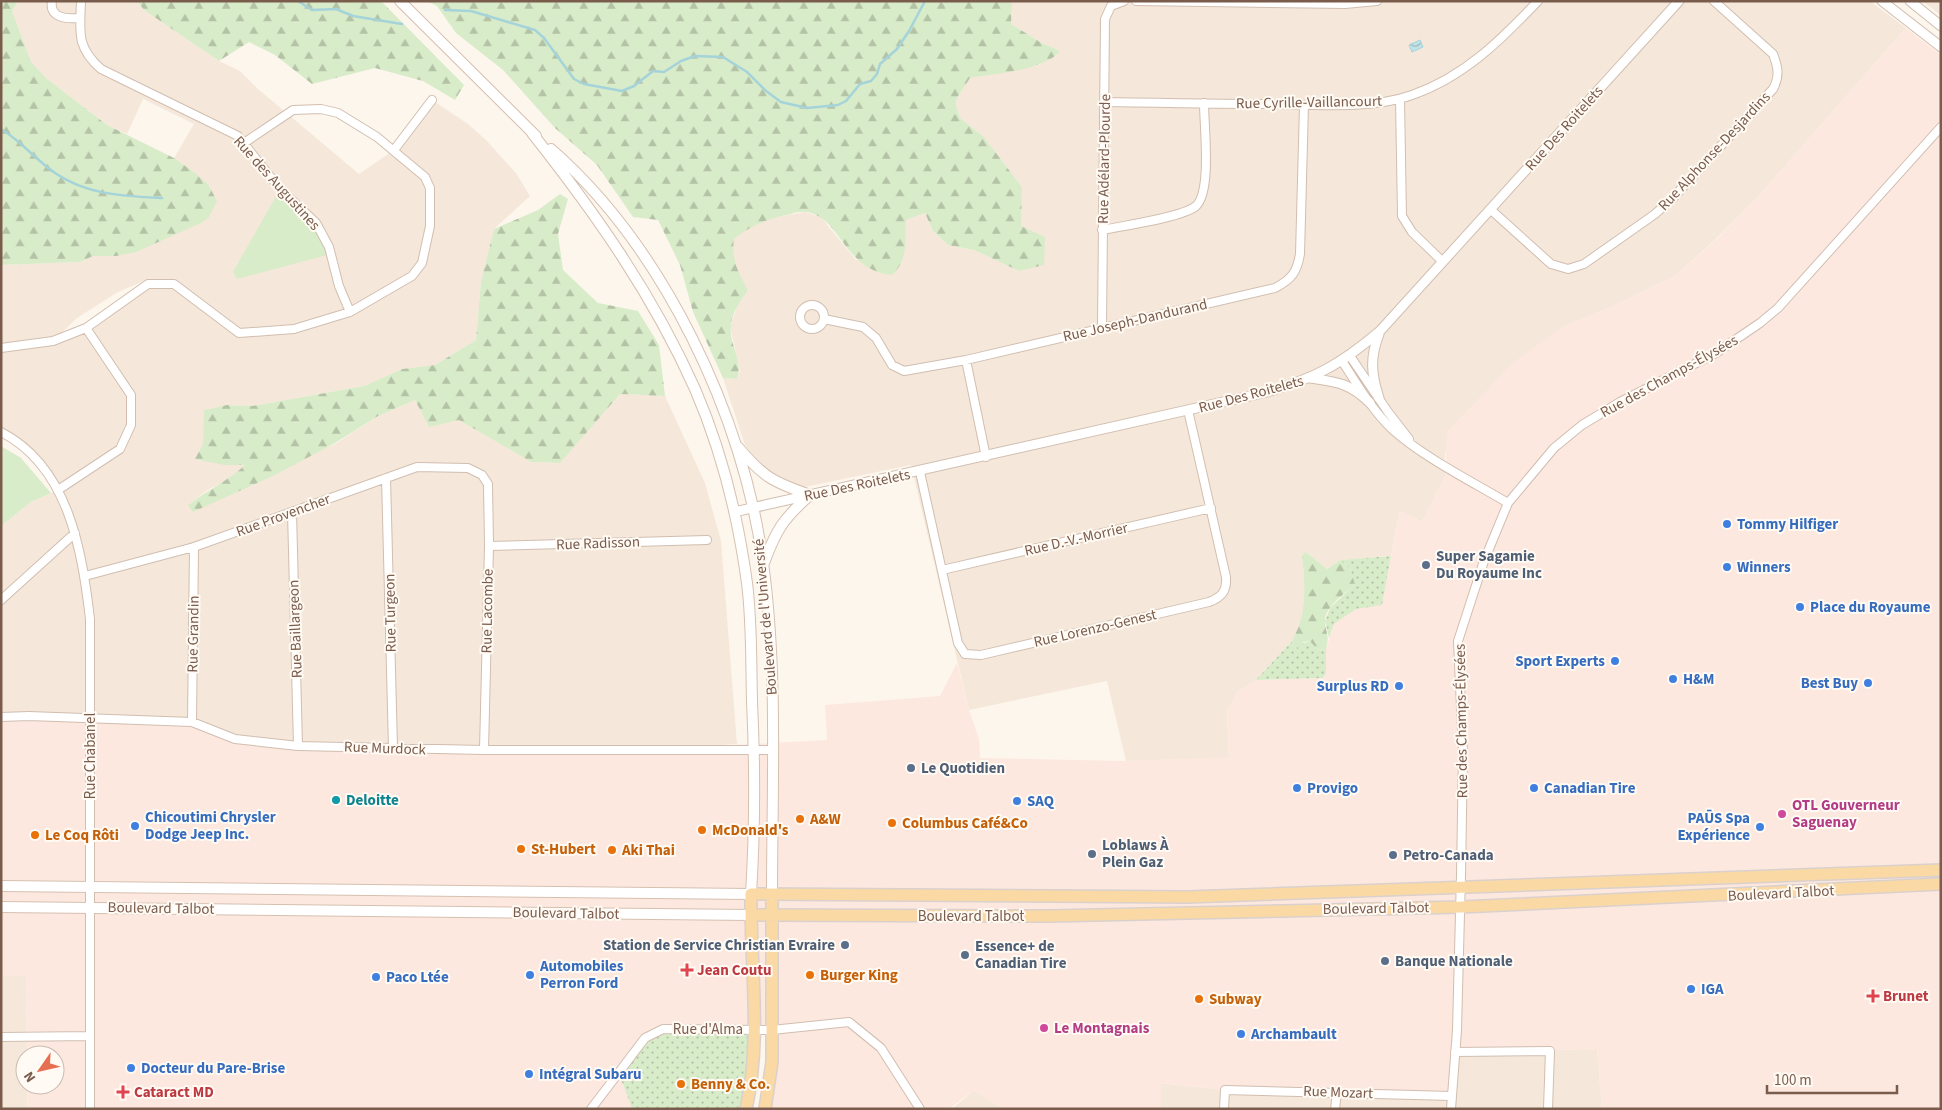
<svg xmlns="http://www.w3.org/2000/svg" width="1942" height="1110" font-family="'Source Sans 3',sans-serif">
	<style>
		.residential { fill: #f5e8da; fill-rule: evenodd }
		.commercial { fill: #fde8e0 }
		.grass { fill: url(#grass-dots) }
		.forest { fill: url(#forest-firs) }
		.park { fill: #d8ecc9 }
		.water { fill: url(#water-waves); stroke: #a5d3da }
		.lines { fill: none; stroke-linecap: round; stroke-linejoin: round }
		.stream { stroke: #a5d3da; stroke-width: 2.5 }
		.minor-casing { stroke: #d1beb0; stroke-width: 10 }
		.tertiary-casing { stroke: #d1beb0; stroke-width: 11 }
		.secondary-casing { stroke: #d6c0b0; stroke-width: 12 }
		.primary-casing { stroke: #dad1cd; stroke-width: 14 }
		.minor { stroke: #fff; stroke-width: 8 }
		.tertiary { stroke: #fff; stroke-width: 9 }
		.secondary { stroke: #fff; stroke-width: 10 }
		.primary { stroke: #fbd9a5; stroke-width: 11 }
		.shop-dot { fill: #3f7fe0; stroke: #fffaf3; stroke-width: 2 }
		.service-dot { fill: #5c6f8a; stroke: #fffaf3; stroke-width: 2 }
		.culture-dot { fill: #0f9aa8; stroke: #fffaf3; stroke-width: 2 }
		.hotel-dot { fill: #d1479c; stroke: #fffaf3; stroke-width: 2 }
		.food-dot { fill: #e8710a; stroke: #fffaf3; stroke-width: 2 }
		.health-dot { fill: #e0444e; stroke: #fffaf3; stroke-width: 2 }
		.labels { text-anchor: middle; stroke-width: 4; stroke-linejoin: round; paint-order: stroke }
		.street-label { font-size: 15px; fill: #7a5c4d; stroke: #fffaf3 }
		.shop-label { font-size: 15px; font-weight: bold; fill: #366cbe; stroke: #fffaf3; text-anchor: start }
		.service-label { font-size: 15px; font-weight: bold; fill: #4e5e75; stroke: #fffaf3; text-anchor: start }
		.culture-label { font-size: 15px; font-weight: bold; fill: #0d838f; stroke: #fffaf3; text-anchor: start }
		.hotel-label { font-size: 15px; font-weight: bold; fill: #b23c85; stroke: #fffaf3; text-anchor: start }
		.food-label { font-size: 15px; font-weight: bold; fill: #c56008; stroke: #fffaf3; text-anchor: start }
		.health-label { font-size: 15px; font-weight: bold; fill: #be3a42; stroke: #fffaf3; text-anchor: start }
	</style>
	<defs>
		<pattern id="grass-dots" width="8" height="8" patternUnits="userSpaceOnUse" patternTransform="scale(1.25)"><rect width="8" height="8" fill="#d8ecc9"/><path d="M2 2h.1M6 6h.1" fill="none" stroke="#b4c2a5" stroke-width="1.8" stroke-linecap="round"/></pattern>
		<pattern id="forest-firs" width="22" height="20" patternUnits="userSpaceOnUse" patternTransform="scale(1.25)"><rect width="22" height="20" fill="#d8ecc9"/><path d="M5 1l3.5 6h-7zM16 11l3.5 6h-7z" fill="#b4c2a5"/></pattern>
		<pattern id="water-waves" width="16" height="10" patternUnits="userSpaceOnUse" patternTransform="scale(1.25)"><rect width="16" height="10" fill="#bfe3e8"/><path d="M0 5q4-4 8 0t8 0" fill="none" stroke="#a0bbbe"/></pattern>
	</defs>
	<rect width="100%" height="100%" fill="#fdf6ec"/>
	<path class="residential" d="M18 1H137L144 10 219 61 240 71 258 89 359 174 394 150 432 100 468 124 485 139 516 173 530 196 494 229 481 281 476 340 435 365 402 369 364 386 252 406 227 405 205 410 203 444 224 465 246 464 231 478 206 491 188 505 335 444 378 416 415 400 429 426 459 420 531 462 559 463 620 394 665 396 705 483 721 541 737 744 656 749 298 746 1 717V526L31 502 58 490 49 472 1 432V265L80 262 93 256H116L208 184 174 158 194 124 143 99 127 134 107 125 46 78 31 63 12 11ZM144 281 148 284 86 328 54 340 77 318 118 292Z
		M1019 1H1870L1906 28 1756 199 1716 239 1675 276 1609 308 1564 326 1445 453V476L1422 522 1400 511 1391 556 1340 560 1327 569 1306 552 1302 555 1306 598 1299 629 1292 641 1256 680 1237 692 1227 712 1229 758 1126 761 1107 681 969 710 911 465 800 488 767 473 745 445 723 378 737 379 740 371 730 327 737 307 748 290 737 272 732 254 734 238 744 230 772 218 805 212 821 217 856 260 904 250 906 220 925 213 933 231 948 245 974 250 1019 271 1022 187 983 136 960 118 956 105 957 98 970 78 1039 65 1059 51 1040 42 1011 24 1012 2Z
		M1922 1H1941V16L1933 9Z
		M26 975 27 1055H25V1085H27L28 1109H1V976Z
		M1597 1049 1602 1109H1161L1160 1083 1225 1090 1455 1052Z
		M974 1090 1004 1109H952Z"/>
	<path class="commercial" d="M1906 28 1941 55V1109H1602L1597 1049 1455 1052 1452 1096 1225 1090 1161 1083V1109H1004L974 1090 949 1109H765L772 1030 754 1029 623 1084 632 1109H28L27 1085H55V1055H27L26 976H1V717L192 722 235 739 298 746 656 749 754 744 827 740 825 705 940 696 957 663 969 710 979 739 980 758 1126 761 1229 757 1227 712 1237 692 1256 680 1323 678 1326 673V649L1334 624 1356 609 1382 604 1400 511 1422 522 1445 476 1447 432 1513 363 1564 326 1609 308 1675 276 1717 239 1756 199Z"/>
	<path class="grass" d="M1391 556 1382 605 1356 609 1334 624 1329 638 1325 621 1330 608 1355 584 1350 569 1340 560Z
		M1292 641 1293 646 1311 641 1318 650 1326 649V673L1323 678 1256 680Z
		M663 1029H754L746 1109H632L623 1084 617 1075 645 1038Z"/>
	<path class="forest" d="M1 1H18L12 11 31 62 46 78 107 125 174 158 195 173 208 184 217 201 209 217 201 223 136 252 116 256H93L80 262 1 265Z
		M137 1H381L464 85 455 100 423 81 375 68 312 84 275 55 249 42 219 61 144 10Z
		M427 1H1019L1012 2 1011 24 1040 42 1060 51C1044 71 995 73 970 78L957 98 956 105 960 118 983 136 1022 187 1021 226 1045 237 1044 265 1019 271 974 250 948 245 933 231 925 213 906 220C905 240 908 261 892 275 842 270 841 215 805 212 798 211 789 215 782 216 765 220 748 227 734 239 731 259 738 272 748 290 741 301 732 312 731 325 728 343 744 361 737 379L723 378 693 312 680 265 658 220 633 217 597 165 555 128 503 70 456 33 437 6Z
		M560 194 568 199 558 234 563 270 598 303 638 311 659 345 665 396 620 394 560 463 531 462 459 420 429 427 415 400 378 416 335 443 275 475 193 512 188 505C206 491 228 481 245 465H224L195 459 203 444 204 410 227 405 252 406 364 386 402 369 435 365 476 340 481 281 494 229 538 210Z
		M1306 552 1327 569 1340 560 1350 569 1355 584C1346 593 1324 607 1325 622 1326 634 1330 635 1326 649L1318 650 1310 641 1303 642 1298 648 1293 646 1292 641C1308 613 1305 586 1302 555Z"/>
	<path class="park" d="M280 189 316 223 331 254 237 279 233 272Z
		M1 446 21 458 51 493 31 502 1 526Z"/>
	<path class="water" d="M1420 40 1423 47 1412 52 1409 45Z"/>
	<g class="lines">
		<path class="stream" d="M298 1 312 10 336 9 353 16 402 24
			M445 10 471 11 535 30 544 38 574 79 584 84 622 91 634 86 653 71 664 72 681 61 695 56 723 57 747 72 766 91 781 102 807 108 838 105 846 101 860 84 871 81 877 74 880 64 897 49 909 31 925 1
			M1 129C21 141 36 160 55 173 87 195 123 196 162 198"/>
		<defs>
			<path id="minor" d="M52 1C49 18 66 19 78 18
				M81 1C80 32 76 47 101 69L238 136 280 189 316 223 329 247 339 286 350 312
				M1136 1 1345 4 1377 1
				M1400 99 1402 216 1412 232 1442 261
				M1106 102C1162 103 1219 104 1276 104 1318 105 1373 109 1412 95 1464 77 1501 40 1538 1
				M394 150 432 100
				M1490 209 1551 264 1568 269 1584 264 1655 214 1672 199 1773 89C1780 76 1778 67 1773 54L1714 1
				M1102 230C1122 226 1184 217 1196 206 1212 191 1204 126 1204 103
				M800 317a12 12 0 1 1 24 0a12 12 0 1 1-24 0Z
				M824 319 863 327 876 338 892 365 904 371 966 360 1275 288C1292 279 1297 272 1300 254L1304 105
				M1102 327 1105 19 1111 6 1124 1
				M1 348 53 341 86 328 148 284H174L239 333 294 329 350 312 412 276 422 263 430 226V188L425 177 377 137 338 113 321 109 293 110 244 143
				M1350 356 1388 412 1409 439
				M966 360 986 457
				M1342 361C1357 384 1372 410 1392 429 1423 457 1471 481 1508 503
				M1 432C69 467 82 551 90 619V1109
				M920 472 958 643 965 654 981 655 1209 602C1222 597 1227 591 1226 577L1188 410
				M386 478 393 748
				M58 490 120 449 131 425V395L86 328
				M292 512 298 746
				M489 546 707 540
				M942 570 1211 508
				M85 576 194 547 417 467 468 468 482 475 488 484 489 546 484 750
				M1 600 75 533
				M1 717 29 716 192 722 235 739 298 746 484 750H773
				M192 722 194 547
				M1 1037 90 1036
				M1455 1052 1550 1051 1548 1109
				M591 1109 645 1038 663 1029 772 1030 849 1022 881 1048 920 1109
				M1224 1109 1225 1090 1452 1096
				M1335 1109 1337 1092
				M1451 1109 1457 1030 1461 875 1463 752 1458 641 1484 561 1508 503 1554 448 1582 425 1620 402 1716 353 1760 323 1778 308 1941 127"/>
			<path id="tertiary" d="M1882 1 1941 47
				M1910 1 1941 26
				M1310 378C1337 382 1350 383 1370 403
				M1379 398C1371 374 1370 357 1379 334
				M734 512 1263 393C1314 379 1340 365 1380 331L1679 1"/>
			<path id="secondary" d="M400 1 536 136
				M551 149C663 247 744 416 763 563 778 672 772 784 772 895
				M738 447C763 477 773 482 810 495 783 519 776 530 764 563
				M1 886 751 894C755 830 755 765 752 701 751 662 752 622 747 583 738 517 721 449 695 389 653 295 596 214 532 133
				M1 907 751 915"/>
			<path id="primary" d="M751 915 1049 916 1461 907 1941 884
				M746 1109C762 1039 750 965 751 894L1188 897 1941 870
				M765 1109 772 1062V895"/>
		</defs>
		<use href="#minor" class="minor-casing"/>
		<use href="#tertiary" class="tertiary-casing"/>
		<use href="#secondary" class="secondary-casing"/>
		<use href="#primary" class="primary-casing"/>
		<use href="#minor" class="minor"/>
		<use href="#tertiary" class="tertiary"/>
		<use href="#secondary" class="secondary"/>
		<use href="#primary" class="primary"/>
	</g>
	<g class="shop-dot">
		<circle cx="1727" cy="524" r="5"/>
		<circle cx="1727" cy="567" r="5"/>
		<circle cx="1800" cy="607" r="5"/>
		<circle cx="1615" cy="661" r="5"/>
		<circle cx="1673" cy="679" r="5"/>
		<circle cx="1868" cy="683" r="5"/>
		<circle cx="1399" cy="686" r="5"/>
		<circle cx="1297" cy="788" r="5"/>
		<circle cx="1534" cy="788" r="5"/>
		<circle cx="1017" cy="801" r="5"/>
		<circle cx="135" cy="826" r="5"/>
		<circle cx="1760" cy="827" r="5"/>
		<circle cx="530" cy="975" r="5"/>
		<circle cx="376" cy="977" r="5"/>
		<circle cx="1691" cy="989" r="5"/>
		<circle cx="1241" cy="1034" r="5"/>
		<circle cx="131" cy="1068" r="5"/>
		<circle cx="529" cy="1074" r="5"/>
	</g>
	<g class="service-dot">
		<circle cx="1426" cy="565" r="5"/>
		<circle cx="911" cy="768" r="5"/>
		<circle cx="1092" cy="854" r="5"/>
		<circle cx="1393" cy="855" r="5"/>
		<circle cx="845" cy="945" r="5"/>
		<circle cx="965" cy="955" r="5"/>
		<circle cx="1385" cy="961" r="5"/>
	</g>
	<circle class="culture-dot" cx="336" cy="800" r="5"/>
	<g class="hotel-dot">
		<circle cx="1782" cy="814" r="5"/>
		<circle cx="1044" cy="1028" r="5"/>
	</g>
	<g class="food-dot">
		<circle cx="800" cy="819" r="5"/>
		<circle cx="892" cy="823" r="5"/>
		<circle cx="702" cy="830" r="5"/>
		<circle cx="35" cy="835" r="5"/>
		<circle cx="521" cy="849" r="5"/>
		<circle cx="612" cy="850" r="5"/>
		<circle cx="810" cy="975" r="5"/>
		<circle cx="1199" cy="999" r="5"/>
		<circle cx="681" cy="1084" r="5"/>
	</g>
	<g class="health-dot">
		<path d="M684.5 962.5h5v5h5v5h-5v5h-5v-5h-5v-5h5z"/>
		<path d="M1870.5 988.5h5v5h5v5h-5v5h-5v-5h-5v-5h5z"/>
		<path d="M120.5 1084.5h5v5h5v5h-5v5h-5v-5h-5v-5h5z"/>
	</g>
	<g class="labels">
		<g class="street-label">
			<text transform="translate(1309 102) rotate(-1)" y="5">Rue Cyrille-Vaillancourt</text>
			<text transform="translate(1564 128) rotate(-48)" y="5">Rue Des Roitelets</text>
			<text transform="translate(1714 151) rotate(-47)" y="5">Rue Alphonse-Desjardins</text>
			<text transform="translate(1104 159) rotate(-89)" y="5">Rue Adélard-Plourde</text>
			<text transform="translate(277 183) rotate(48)" y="5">Rue des Augustines</text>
			<text transform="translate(1135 320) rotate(-13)" y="5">Rue Joseph-Dandurand</text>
			<text transform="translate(1669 376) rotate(-29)" y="5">Rue des Champs-Élysées</text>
			<text transform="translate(1251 394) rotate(-15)" y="5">Rue Des Roitelets</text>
			<text transform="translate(857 485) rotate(-12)" y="5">Rue Des Roitelets</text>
			<text transform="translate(283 515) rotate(-20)" y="5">Rue Provencher</text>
			<text transform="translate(1076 539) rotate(-13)" y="5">Rue D.-V.-Morrier</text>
			<text transform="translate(598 543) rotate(-2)" y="5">Rue Radisson</text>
			<text transform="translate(487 611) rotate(-89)" y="5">Rue Lacombe</text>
			<text transform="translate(390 613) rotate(-91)" y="5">Rue Turgeon</text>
			<text transform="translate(765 617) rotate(-95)" y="5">Boulevard de l'Université</text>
			<text transform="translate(1095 628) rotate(-13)" y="5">Rue Lorenzo-Genest</text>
			<text transform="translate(295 629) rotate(-92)" y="5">Rue Baillargeon</text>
			<text transform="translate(193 634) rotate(-89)" y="5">Rue Grandin</text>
			<text transform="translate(1461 721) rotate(-91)" y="5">Rue des Champs-Élysées</text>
			<text transform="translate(385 748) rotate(2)" y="5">Rue Murdock</text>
			<text transform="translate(90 756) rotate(-90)" y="5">Rue Chabanel</text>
			<text transform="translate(1781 893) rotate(-3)" y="5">Boulevard Talbot</text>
			<text transform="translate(161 908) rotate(1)" y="5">Boulevard Talbot</text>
			<text transform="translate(1376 908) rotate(-1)" y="5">Boulevard Talbot</text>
			<text transform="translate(566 913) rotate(1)" y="5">Boulevard Talbot</text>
			<text x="971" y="921">Boulevard Talbot</text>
			<text x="708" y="1034">Rue d'Alma</text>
			<text transform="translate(1338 1092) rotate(2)" y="5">Rue Mozart</text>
		</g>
		<g class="shop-label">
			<text x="1737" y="529">Tommy Hilfiger</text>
			<text x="1737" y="572">Winners</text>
			<text x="1810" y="612">Place du Royaume</text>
			<text x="1605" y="666" text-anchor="end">Sport Experts</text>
			<text x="1683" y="684">H&amp;M</text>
			<text x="1858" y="688" text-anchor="end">Best Buy</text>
			<text x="1389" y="691" text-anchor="end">Surplus RD</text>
			<text x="1307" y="793">Provigo</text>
			<text x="1544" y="793">Canadian Tire</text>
			<text x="1027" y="806">SAQ</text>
			<text x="145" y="822">Chicoutimi Chrysler<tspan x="145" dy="17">Dodge Jeep Inc.</tspan></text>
			<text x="1750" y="823" text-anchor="end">PAŪS Spa<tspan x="1750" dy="17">Expérience</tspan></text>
			<text x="540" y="971">Automobiles<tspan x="540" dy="17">Perron Ford</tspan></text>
			<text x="386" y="982">Paco Ltée</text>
			<text x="1701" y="994">IGA</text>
			<text x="1251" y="1039">Archambault</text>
			<text x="141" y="1073">Docteur du Pare-Brise</text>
			<text x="539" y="1079">Intégral Subaru</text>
		</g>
		<g class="service-label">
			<text x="1436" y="561">Super Sagamie<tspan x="1436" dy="17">Du Royaume Inc</tspan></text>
			<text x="921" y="773">Le Quotidien</text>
			<text x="1102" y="850">Loblaws À<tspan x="1102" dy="17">Plein Gaz</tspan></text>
			<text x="1403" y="860">Petro-Canada</text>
			<text x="835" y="950" text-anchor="end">Station de Service Christian Evraire</text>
			<text x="975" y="951">Essence+ de<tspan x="975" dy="17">Canadian Tire</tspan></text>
			<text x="1395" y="966">Banque Nationale</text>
		</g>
		<g class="culture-label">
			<text x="346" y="805">Deloitte</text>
		</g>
		<g class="hotel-label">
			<text x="1792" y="810">OTL Gouverneur<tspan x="1792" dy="17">Saguenay</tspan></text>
			<text x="1054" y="1033">Le Montagnais</text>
		</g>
		<g class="food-label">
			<text x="810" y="824">A&amp;W</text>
			<text x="902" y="828">Columbus Café&amp;Co</text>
			<text x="712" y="835">McDonald's</text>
			<text x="45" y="840">Le Coq Rôti</text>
			<text x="531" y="854">St-Hubert</text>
			<text x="622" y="855">Aki Thai</text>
			<text x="820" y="980">Burger King</text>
			<text x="1209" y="1004">Subway</text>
			<text x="691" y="1089">Benny &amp; Co.</text>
		</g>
		<g class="health-label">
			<text x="697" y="975">Jean Coutu</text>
			<text x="1883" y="1001">Brunet</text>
			<text x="134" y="1097">Cataract MD</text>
		</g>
	</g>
	<rect width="1942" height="1110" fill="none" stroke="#7a5c4d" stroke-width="5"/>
	<g transform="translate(40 1070) rotate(236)"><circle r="24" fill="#fffaf3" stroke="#cabbb1"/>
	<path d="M0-4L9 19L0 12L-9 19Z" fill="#e76f51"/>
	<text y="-8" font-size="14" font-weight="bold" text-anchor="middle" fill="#7a5c4d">N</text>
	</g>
	<path d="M1767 1085v8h130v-8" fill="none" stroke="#7a5c4d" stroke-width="2.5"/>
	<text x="1774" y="1085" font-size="15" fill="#7a5c4d" stroke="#fffaf3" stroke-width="4" paint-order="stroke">100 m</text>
</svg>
